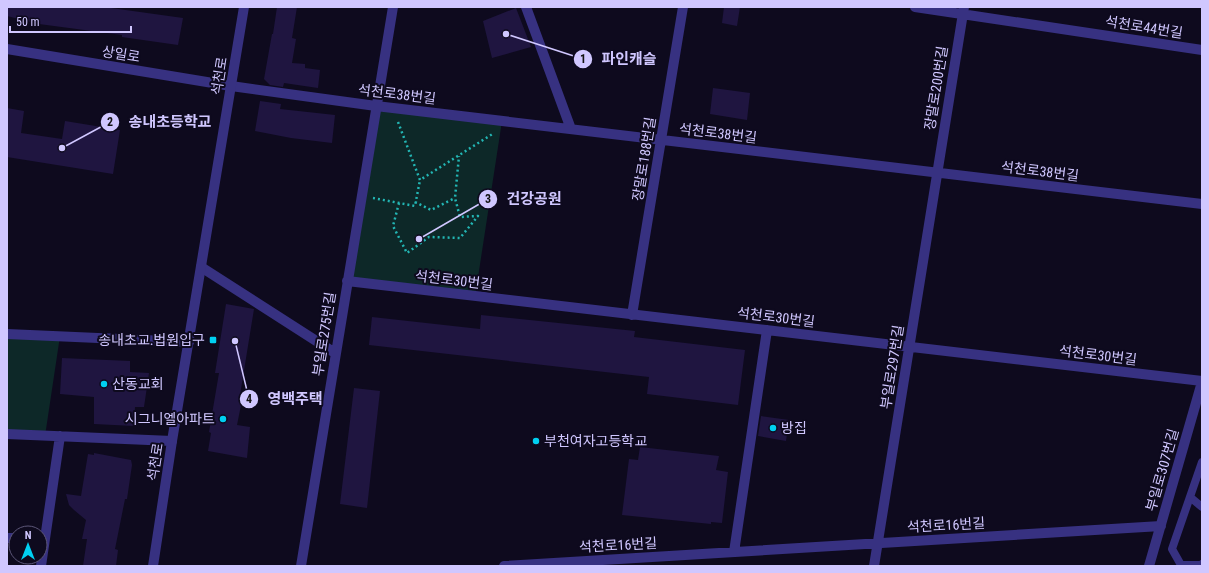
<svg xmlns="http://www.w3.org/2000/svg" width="1209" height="573" font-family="'Roboto Condensed','Noto Sans KR',sans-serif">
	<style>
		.green { fill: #0d2828 }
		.building { fill: #1f1540 }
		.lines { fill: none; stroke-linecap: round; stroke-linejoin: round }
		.path { stroke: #23b6b4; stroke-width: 2.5; stroke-dasharray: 2 3; stroke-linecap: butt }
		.service { stroke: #373181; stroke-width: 8 }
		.minor { stroke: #373181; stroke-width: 10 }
		.tertiary { stroke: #373181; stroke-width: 10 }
		.poi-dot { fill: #00d0f2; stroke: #0e0a1e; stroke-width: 1.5 }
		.labels { text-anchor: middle; stroke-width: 4; stroke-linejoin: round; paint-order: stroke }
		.street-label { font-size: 14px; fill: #d0c7ff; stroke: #0e0a1e }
		.poi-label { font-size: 14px; fill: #d0c7ff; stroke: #0e0a1e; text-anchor: start }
		.leader { fill: none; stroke: #d0c7ff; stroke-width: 1.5 }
		.callout-dot { fill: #d0c7ff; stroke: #0e0a1e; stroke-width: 1.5 }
		.mark-label { font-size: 12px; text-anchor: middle; font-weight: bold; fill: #111 }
		.callout-label { font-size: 15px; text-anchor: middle; font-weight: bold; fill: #d0c7ff; stroke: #0e0a1e; stroke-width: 4; stroke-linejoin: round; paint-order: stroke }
	</style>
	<rect width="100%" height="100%" fill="#0e0a1e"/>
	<path class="green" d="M376 106 502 121 475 297 347 281Z
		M7 334 60 336 45 436 7 434Z"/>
	<path class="building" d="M7 7H104L183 18 178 45 122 37V35L39 24 7 16Z
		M277 7H297L292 38 296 39 292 63 305 64V68L320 70 318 88 284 83 283 87 270 85 264 79 272 34H273Z
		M724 7H740L737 26 722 23Z
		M516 8 531 47 492 58 483 21Z
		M713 88 750 93 747 120 710 114Z
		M260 101 281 104 280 109 335 115 332 143 291 138 255 131Z
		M7 108 24 111 21 133 62 139 65 121 120 130 113 174 7 157Z
		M226 304 254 309 240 395H243L237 425 250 427 247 458 208 451 211 433 209 432 219 373H215Z
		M481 315 635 331 634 337 745 350 738 405 647 394 649 377 369 345 372 317 480 329Z
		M62 358 130 361V372L149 373 144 407H135L134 426 94 424V397L60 394Z
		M354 388 380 391 367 508 340 504Z
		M761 416 789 420 786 441 758 436Z
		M640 447 719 456 716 470 728 472 722 523 711 522V524L622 515 629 459 638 460Z
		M94 453 131 460 132 465 127 499H125L115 549 118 550 116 566H83L87 539H82L86 520 74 510 69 505 66 494 81 496 88 454 94 455Z"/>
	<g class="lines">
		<path class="path" d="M398 122 420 180 494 133
			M373 198 415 206 420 180
			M415 202 431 210 455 198
			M399 203 393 226 407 253 429 237 460 238 478 216 460 217 455 198 459 156"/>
		<path class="service" d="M1202 462 1172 549 1181 565H1201L1202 564
			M1190 497 1202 507"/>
		<path class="minor" d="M526 7 571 129
			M915 7 1202 50
			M231 86 376 106 1202 204
			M201 267 335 353
			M347 281 1202 381
			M632 315 683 7
			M7 334 189 342
			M7 434 172 441
			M7 538H16
			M734 552 767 330
			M41 566 60 436
			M301 566 393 7
			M504 566 1161 526
			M874 566 964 7
			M1149 566 1202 382"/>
		<path class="tertiary" d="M7 49 231 86
			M153 566 172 441 244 7"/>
	</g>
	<g class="poi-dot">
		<rect x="209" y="336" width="8" height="8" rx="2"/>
		<circle cx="104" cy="384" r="4"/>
		<circle cx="223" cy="419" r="4"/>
		<circle cx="773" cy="428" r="4"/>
		<circle cx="536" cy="441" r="4"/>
	</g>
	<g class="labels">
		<g class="street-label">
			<text transform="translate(1144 27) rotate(9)" y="5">석천로44번길</text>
			<text transform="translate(121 54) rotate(9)" y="5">상일로</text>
			<text transform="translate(219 76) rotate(-81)" y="5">석천로</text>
			<text transform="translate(936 88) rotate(-81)" y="5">장말로200번길</text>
			<text transform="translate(397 94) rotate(7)" y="5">석천로38번길</text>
			<text transform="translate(718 133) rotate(7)" y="5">석천로38번길</text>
			<text transform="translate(644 159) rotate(-81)" y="5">장말로188번길</text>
			<text transform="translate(1040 171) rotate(7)" y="5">석천로38번길</text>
			<text transform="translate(454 280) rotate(7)" y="5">석천로30번길</text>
			<text transform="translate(776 317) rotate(7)" y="5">석천로30번길</text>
			<text transform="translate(324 334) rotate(-81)" y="5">부일로275번길</text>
			<text transform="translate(1098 355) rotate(7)" y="5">석천로30번길</text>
			<text transform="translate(892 367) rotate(-81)" y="5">부일로297번길</text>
			<text transform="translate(155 462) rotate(-81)" y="5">석천로</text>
			<text transform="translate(1162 470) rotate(-74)" y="5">부일로307번길</text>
			<text transform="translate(946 525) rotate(-3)" y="5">석천로16번길</text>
			<text transform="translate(618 545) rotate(-3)" y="5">석천로16번길</text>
		</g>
		<g class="poi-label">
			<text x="205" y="345" text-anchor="end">송내초교.법원입구</text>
			<text x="112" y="389">산동교회</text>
			<text x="215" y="424" text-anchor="end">시그니엘아파트</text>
			<text x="781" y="433">방집</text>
			<text x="544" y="446">부천여자고등학교</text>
		</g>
	</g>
	<path class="leader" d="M506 34L583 59M62 148L110 122M419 239L488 199M235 341L249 399"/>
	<g class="callout-dot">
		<circle cx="506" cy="34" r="4"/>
		<circle cx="62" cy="148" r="4"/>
		<circle cx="419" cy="239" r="4"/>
		<circle cx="235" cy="341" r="4"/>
		<circle cx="583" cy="59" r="10"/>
		<circle cx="110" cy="122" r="10"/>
		<circle cx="488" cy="199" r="10"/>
		<circle cx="249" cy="399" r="10"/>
	</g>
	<g class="mark-label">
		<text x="583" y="63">1</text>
		<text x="110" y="126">2</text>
		<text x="488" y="203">3</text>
		<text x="249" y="403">4</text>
	</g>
	<g class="callout-label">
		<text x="629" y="64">파인캐슬</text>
		<text x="170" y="127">송내초등학교</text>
		<text x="534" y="204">건강공원</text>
		<text x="295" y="404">영백주택</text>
	</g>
	<rect width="1209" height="573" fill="none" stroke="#d0c7ff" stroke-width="16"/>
	<g transform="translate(28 545)"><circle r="19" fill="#0e0a1e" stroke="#5c5678"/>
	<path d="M0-3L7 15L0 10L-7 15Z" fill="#00d0f2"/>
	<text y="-6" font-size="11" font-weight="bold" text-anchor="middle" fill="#d0c7ff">N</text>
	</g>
	<path d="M10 26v6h121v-6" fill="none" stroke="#d0c7ff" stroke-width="2"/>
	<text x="16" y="26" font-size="12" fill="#d0c7ff" stroke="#0e0a1e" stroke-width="3" paint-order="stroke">50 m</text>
</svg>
